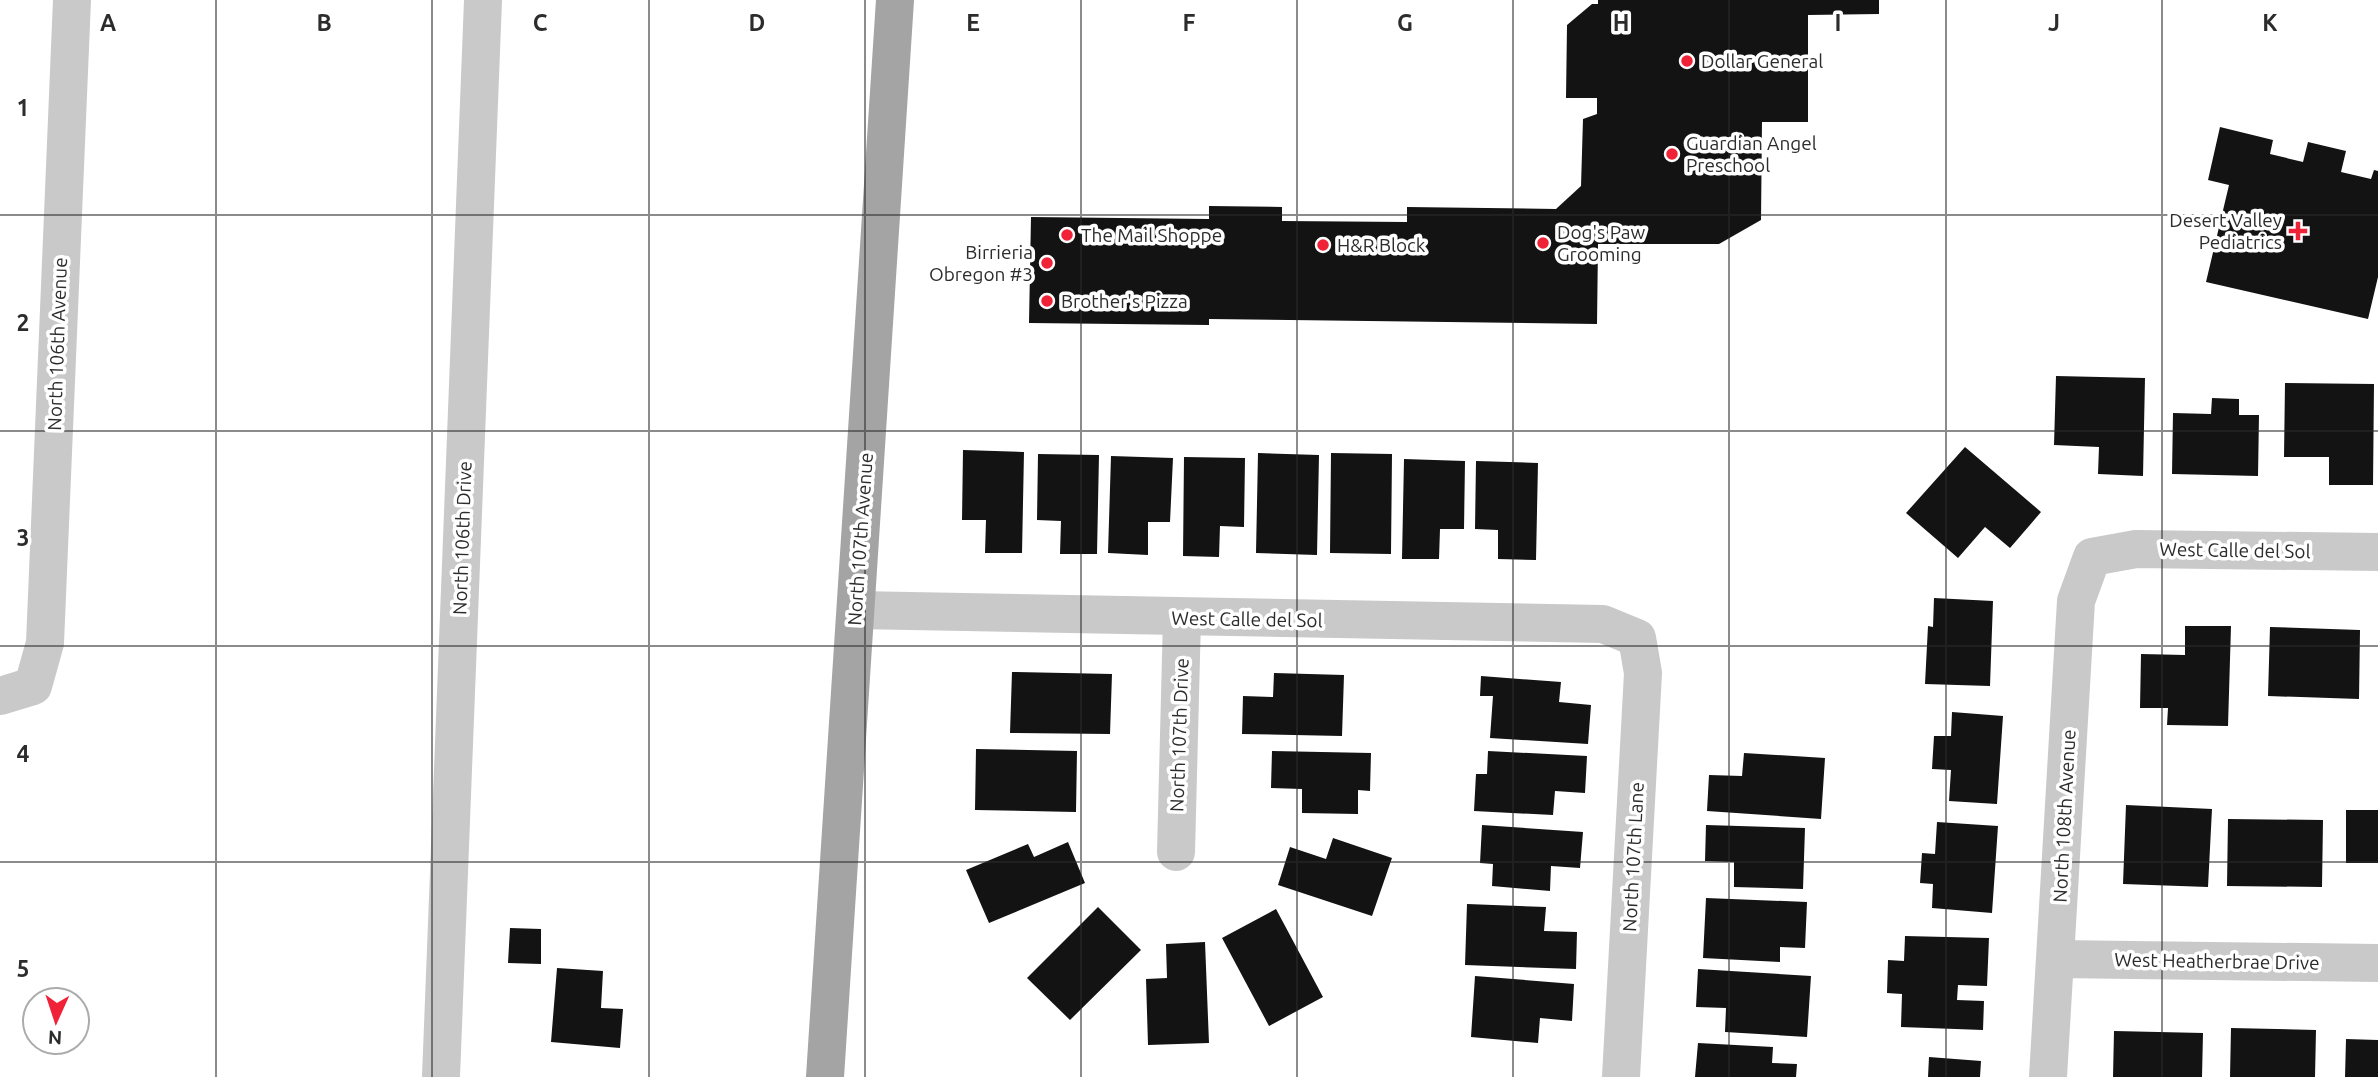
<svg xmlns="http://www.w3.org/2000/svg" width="2378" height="1077" font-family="Ubuntu,sans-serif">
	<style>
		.building { fill: #131313 }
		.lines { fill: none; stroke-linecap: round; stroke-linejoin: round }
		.minor { stroke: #c9c9c9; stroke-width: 38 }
		.major { stroke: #a4a4a4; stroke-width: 38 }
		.grid { fill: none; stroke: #2c2c2c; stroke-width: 2; stroke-opacity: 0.55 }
		.poi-dot { fill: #f02237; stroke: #fff; stroke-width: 2.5 }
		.labels { text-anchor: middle; stroke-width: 7; stroke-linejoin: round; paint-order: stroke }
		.poi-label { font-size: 19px; fill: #2c2c2c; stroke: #fff; text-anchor: start }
		.street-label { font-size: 19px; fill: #2c2c2c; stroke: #fff }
		.grid-label { font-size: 23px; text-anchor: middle; font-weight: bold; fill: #2c2c2c; stroke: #fff; stroke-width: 7; stroke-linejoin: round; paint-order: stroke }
	</style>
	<rect width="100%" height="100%" fill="#fff"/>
	<path class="building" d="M1598 0H1879V14L1808 15V122H1762L1761 220 1719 244H1598L1597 324 1209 319V325L1029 323 1031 217 1209 219V206L1282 207V221L1407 222V207L1556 209 1581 186 1583 119 1597 114V98H1566L1567 25 1592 4H1598Z
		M2220 127 2273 140 2270 154 2303 162 2308 142 2346 151 2341 172 2371 179 2374 170 2378 171V277L2368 319 2206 282 2229 185 2208 180Z
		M2056 376 2145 378 2143 476 2098 474 2099 447 2054 445Z
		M2285 383 2374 384 2373 485H2329V457H2284Z
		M2212 398 2239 399V415H2259L2258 476 2172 474 2173 413 2211 414Z
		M1965 447 2041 512 2010 548 1985 527 1958 558 1906 513Z
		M963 450 1024 452 1022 553H985L986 520H962Z
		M1258 453 1319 455 1317 555 1256 553Z
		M1331 453 1392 454 1391 554 1330 553Z
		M1038 454 1099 455 1097 554H1060L1061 521 1037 520Z
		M1111 456 1173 458 1170 522H1148V555L1108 553Z
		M1184 457 1245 458 1244 527 1220 526 1219 557 1183 556Z
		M1404 459 1465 461 1464 529H1440L1439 559H1402Z
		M1476 461 1538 463 1536 560 1498 559V530L1475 529Z
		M1934 598 1993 601 1990 686 1925 684 1928 626 1933 627Z
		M2185 626H2231L2228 726 2167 725 2168 708H2140L2141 654 2185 655Z
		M2270 627 2360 630 2359 699 2268 696Z
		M1012 672 1112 674 1110 734 1010 733Z
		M1274 673 1344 675 1342 736 1242 734 1243 696 1273 697Z
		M1481 676 1561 682 1559 702 1591 705 1588 744 1490 738 1493 696H1480Z
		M1952 712 2003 716 1997 804 1949 801 1951 770 1932 769 1934 736H1951Z
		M976 749 1077 751 1076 812 975 810Z
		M1272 751 1371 753 1370 791 1358 790V814L1302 813V789L1271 788Z
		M1488 751 1587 756 1585 793 1555 791 1553 815 1474 811 1476 774H1487Z
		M1744 753 1825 758 1821 819 1707 811 1709 775 1742 776Z
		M2126 805 2212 809 2208 887 2123 884Z
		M2346 810H2378V863H2346Z
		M2228 819 2323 820 2322 887 2227 886Z
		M1937 822 1998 826 1992 913 1932 908 1933 884 1920 883 1922 853 1935 854Z
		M1482 825 1583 832 1580 868 1551 866 1550 891 1492 886 1493 864 1480 863Z
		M1706 825 1805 828 1803 889 1734 887V862L1705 861Z
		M1333 838 1392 858 1372 916 1278 885 1290 847 1326 859Z
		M1068 842 1085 883 989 923 966 870 1028 844 1034 857Z
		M1706 898 1807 902 1805 948 1780 947V962L1703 958Z
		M1467 904 1546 907 1544 931 1577 932 1576 969 1465 965Z
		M1098 907 1141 950 1070 1020 1027 978Z
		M1276 909 1323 997 1269 1026 1222 938Z
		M510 928 541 929V964L508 963Z
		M1905 936 1989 938 1987 986 1958 985 1957 1000 1984 1001 1983 1030 1901 1027 1902 994 1887 993 1888 960 1904 961Z
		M1205 942 1209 1043 1148 1045 1146 979 1167 978 1166 944Z
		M557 968 603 971 601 1008 623 1009 620 1048 551 1042Z
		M1698 969 1811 976 1807 1037 1725 1032 1726 1008 1696 1007Z
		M1475 976 1574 984 1572 1021 1540 1018 1538 1043 1471 1037Z
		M2231 1028 2316 1030 2315 1077H2230Z
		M2114 1031 2203 1033 2202 1077H2113Z
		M2346 1039 2378 1040V1077H2345Z
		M1698 1043 1773 1047 1772 1063 1797 1064 1796 1077H1695Z
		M1929 1057 1981 1061 1980 1077H1928Z"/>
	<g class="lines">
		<path class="minor" d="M856 610 1603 624 1637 638 1643 673 1621 1077
			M0 696 33 686 45 643 72 0
			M1176 852 1182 618
			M2056 959 2378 963
			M441 1077 483 0
			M2048 1077 2076 601 2092 557 2136 549 2378 552"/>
		<path class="major" d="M825 1077 895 0"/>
	</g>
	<path class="grid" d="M216 0V1077M432 0V1077M649 0V1077M865 0V1077M1081 0V1077M1297 0V1077M1513 0V1077M1729 0V1077M1946 0V1077M2162 0V1077M0 215H2378M0 431H2378M0 646H2378M0 862H2378"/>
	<g class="poi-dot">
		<circle cx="1687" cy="61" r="7"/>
		<circle cx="1672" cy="154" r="7"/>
		<path d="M2294.5 220.5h7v7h7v7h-7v7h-7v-7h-7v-7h7z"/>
		<circle cx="1067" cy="235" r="7"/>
		<circle cx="1543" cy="243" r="7"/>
		<circle cx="1323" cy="245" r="7"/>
		<circle cx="1047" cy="263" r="7"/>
		<circle cx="1047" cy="301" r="7"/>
	</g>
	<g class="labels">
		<g class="poi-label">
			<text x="1701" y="68">Dollar General</text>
			<text x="1686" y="150">Guardian Angel<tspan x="1686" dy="22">Preschool</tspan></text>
			<text x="2282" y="227" text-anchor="end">Desert Valley<tspan x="2282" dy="22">Pediatrics</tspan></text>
			<text x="1557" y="239">Dog's Paw<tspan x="1557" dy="22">Grooming</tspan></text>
			<text x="1081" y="242">The Mail Shoppe</text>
			<text x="1337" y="252">H&amp;R Block</text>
			<text x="1033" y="259" text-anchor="end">Birrieria<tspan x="1033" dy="22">Obregon #3</tspan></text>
			<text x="1061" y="308">Brother's Pizza</text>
		</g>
		<g class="street-label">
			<text transform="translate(57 344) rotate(-88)" y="7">North 106th Avenue</text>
			<text transform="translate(462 538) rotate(-88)" y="7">North 106th Drive</text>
			<text transform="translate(860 539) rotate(-86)" y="7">North 107th Avenue</text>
			<text transform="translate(2235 550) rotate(1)" y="7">West Calle del Sol</text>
			<text transform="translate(1247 619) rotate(1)" y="7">West Calle del Sol</text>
			<text transform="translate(1179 735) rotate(-88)" y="7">North 107th Drive</text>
			<text transform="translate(2064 816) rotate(-87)" y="7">North 108th Avenue</text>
			<text transform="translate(1633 857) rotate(-87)" y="7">North 107th Lane</text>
			<text transform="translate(2217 961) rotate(1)" y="7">West Heatherbrae Drive</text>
		</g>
	</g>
	<g class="grid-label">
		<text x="108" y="31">A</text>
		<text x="324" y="31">B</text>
		<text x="540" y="31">C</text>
		<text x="757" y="31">D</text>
		<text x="973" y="31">E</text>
		<text x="1189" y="31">F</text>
		<text x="1405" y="31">G</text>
		<text x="1621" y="31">H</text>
		<text x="1838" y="31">I</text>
		<text x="2054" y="31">J</text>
		<text x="2270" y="31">K</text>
		<text x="23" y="116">1</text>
		<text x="23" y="331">2</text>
		<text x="23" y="546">3</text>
		<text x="23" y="762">4</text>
		<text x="23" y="977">5</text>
	</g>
	<g transform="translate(56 1021) rotate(183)"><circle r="33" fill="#ffffff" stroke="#ababab" stroke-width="2"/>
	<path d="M0-5L12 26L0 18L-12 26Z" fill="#f02237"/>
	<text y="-10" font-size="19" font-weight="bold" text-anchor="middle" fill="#2c2c2c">N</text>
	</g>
</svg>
